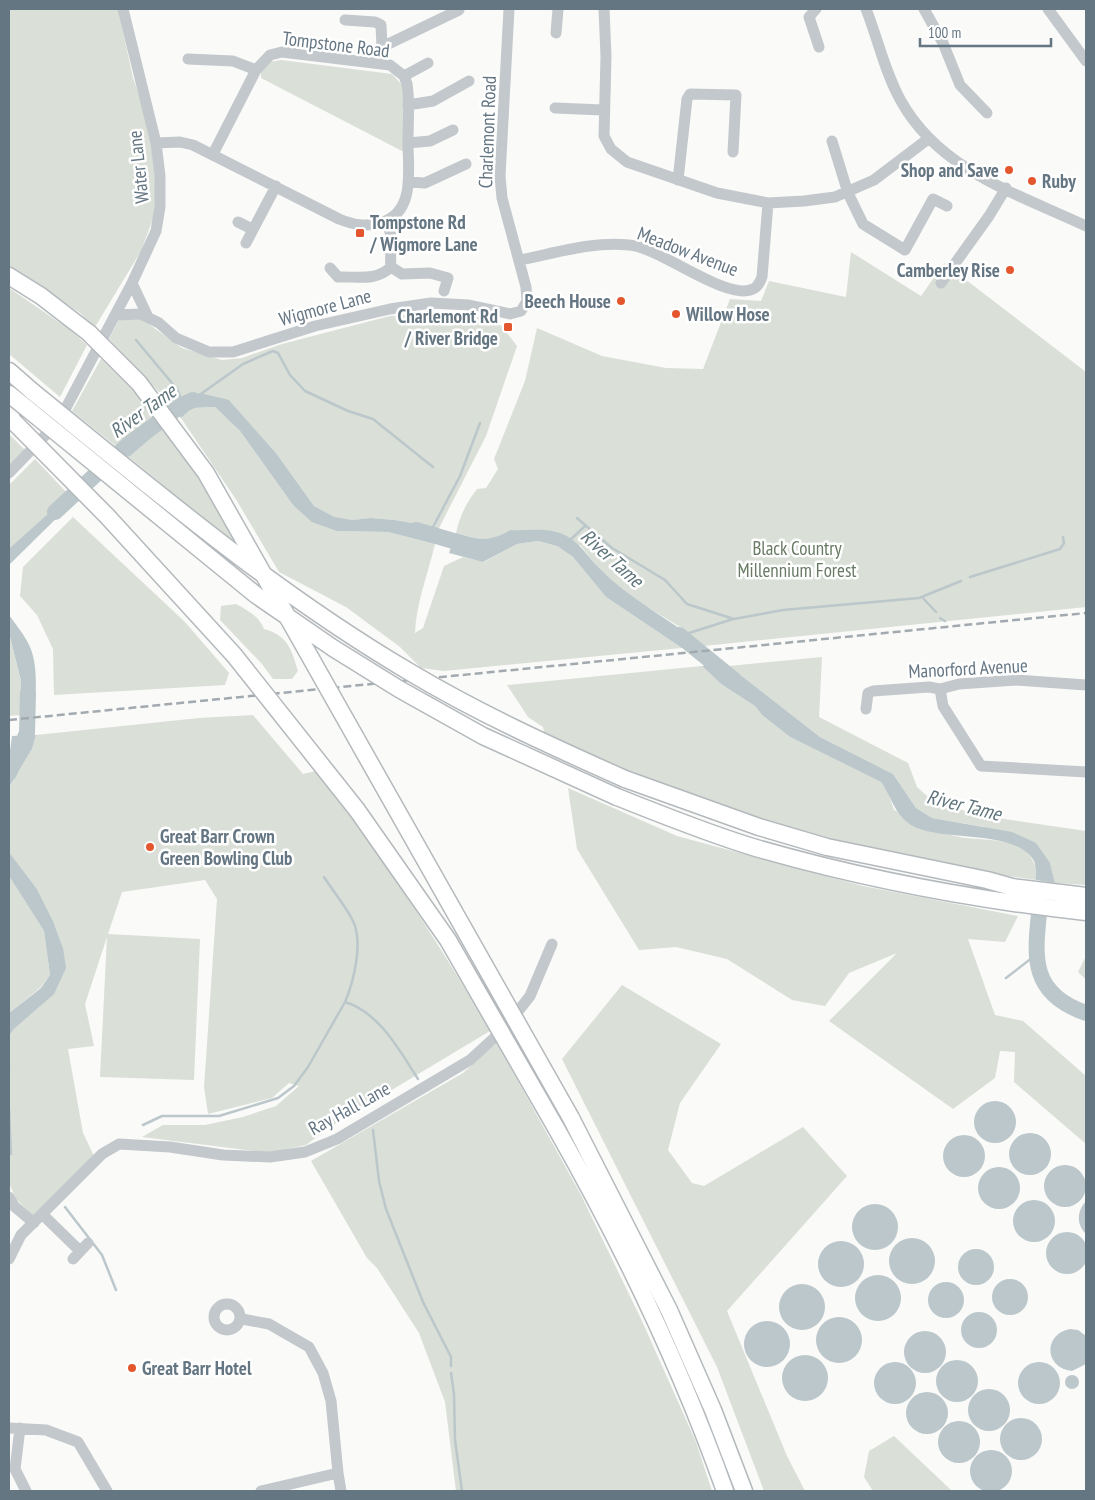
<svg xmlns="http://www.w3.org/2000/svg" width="1095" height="1500" font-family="'PT Sans Narrow',sans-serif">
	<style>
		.green { fill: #dadfd7 }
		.water { fill: #bbc7cb }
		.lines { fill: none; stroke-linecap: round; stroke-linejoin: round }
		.stream { stroke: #bbc7cb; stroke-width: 2.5 }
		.river { stroke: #bbc7cb; stroke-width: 16 }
		.highway-casing { stroke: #b4b9bd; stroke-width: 19 }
		.minor { stroke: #c3c8cc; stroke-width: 11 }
		.highway { stroke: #fff; stroke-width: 16 }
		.rail { stroke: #a2aab0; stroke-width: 2.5; stroke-dasharray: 8 4; stroke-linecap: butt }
		.highway-bridge-casing { stroke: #b4b9bd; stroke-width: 19; stroke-linecap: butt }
		.highway-bridge { stroke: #fff; stroke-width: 16 }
		.poi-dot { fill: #e4572e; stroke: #fff; stroke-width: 2 }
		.labels { text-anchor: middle; stroke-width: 5; stroke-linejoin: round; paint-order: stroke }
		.street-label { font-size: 19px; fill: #657683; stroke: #fff }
		.poi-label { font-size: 19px; font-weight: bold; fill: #657683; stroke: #fff; text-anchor: start }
		.park-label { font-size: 19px; fill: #687a64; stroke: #fff }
		.water-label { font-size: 20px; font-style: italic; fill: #60757c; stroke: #fff }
	</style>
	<rect width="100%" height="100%" fill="#fafaf8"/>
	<path class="green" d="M9 9H118L133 78 148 120 156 188 154 216 141 251 95 327 80 313 9 266Z
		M281 60 392 74 403 86 404 152 261 78V70L269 62Z
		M851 252 921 296 944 263 1086 372V607L704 646 685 630 629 596 598 568 581 546 510 530C491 542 477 540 456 533 460 516 466 503 477 489L486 488 498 469 494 459 525 381 537 328 602 356 666 368 703 369 730 299 761 301 769 281 846 297Z
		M9 288 69 329 87 345 60 397 9 354Z
		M458 312C496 316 494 316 517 346L486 436 439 528 395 520 371 518 352 520 334 518 314 506 276 453 229 400 182 399 173 407 109 339 120 318 143 320 182 348 222 360 242 358 282 344 390 316Z
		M101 359 132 389 155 417 117 447 72 411Z
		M215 407 240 431 293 505 337 531 388 532 435 544C428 574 416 603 415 633L423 628 444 566 463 557 484 562 517 544 538 541 557 546 573 557 606 597 682 648 444 671 421 668 400 647 346 607 279 572 237 501 181 418 192 408Z
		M164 427 183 452 242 550 129 457Z
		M9 434 26 451 9 468Z
		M35 459 69 495 9 550V485Z
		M73 517 185 622 229 673 225 685 54 695 53 649 37 615 20 596 23 567Z
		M236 604C247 610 259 616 264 629 288 636 291 648 298 671L292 679H273L262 664 220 620 221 606Z
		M9 633 21 682 20 715 9 716Z
		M822 657 819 717 908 763 917 787 936 804 991 817 1086 831V885L1055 883 1050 863 985 827 932 818 916 808 893 774 820 737 729 666Z
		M702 666 721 684 755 706 762 715 790 737 881 782 888 792 894 810C913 818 932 829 951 835 976 843 1018 833 1033 861 1036 866 1036 874 1036 880L932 865 837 845 744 817 634 777 545 736 543 727 528 717 507 685Z
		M253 715 303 774 316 771C378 850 440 944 490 1031L330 1127 306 1145 269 1153 142 1137 163 1125H205L243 1117 276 1106 299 1086 289 1083 272 1098 208 1114 204 1087 217 899 205 880 122 892 108 934 200 939 194 1080 100 1077 107 937 85 1004 94 1046 68 1049 83 1133 94 1156 33 1216 16 1199 9 1183V1036L14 1029 40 1006 63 948 53 921 37 889 9 852V787L32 749 36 735 199 718Z
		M568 788 677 836 863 886 1018 916 1005 942 968 939 995 1015 1023 1021 1086 1076V1144L1014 1082 1015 1052 1000 1051 995 1078 953 1109 829 1021 897 953 849 973 825 1006 792 1000 727 959 676 947 639 950 577 849Z
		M9 876 44 931 50 975 41 987 9 1013Z
		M1086 956V980L1078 972Z
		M622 985 721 1044 680 1103 668 1150 692 1183 704 1186 803 1127 847 1176 727 1311 787 1456 805 1491H764L717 1367 562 1059Z
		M497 1043 581 1195 642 1321 696 1442 712 1491H456L445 1402 419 1333 377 1268 367 1258 311 1161 463 1073Z
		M894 1436 952 1491H873L864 1477 869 1451Z"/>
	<path class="water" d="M200 393 229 400 276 453 314 506 334 517 352 520 371 518 395 520 439 528 435 544 388 532 337 531 312 522 293 505 240 431 215 407 192 408 181 418 173 407 182 399Z
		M155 417 164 427 129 457 117 447Z
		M69 495 75 500 9 565 10 548Z
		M510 530C524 531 542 528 556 532 577 537 586 555 599 568 630 600 670 619 704 646L682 648 606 597 573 557 557 546 538 541 517 544 483 562 449 553 456 533C476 540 491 542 510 530Z
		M9 615C15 623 22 632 27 641 39 661 36 692 34 715H20L21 681 9 633Z
		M702 666H729L820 737 893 774 916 808 932 818 1012 832 1036 843 1050 863 1055 883 1036 880C1036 875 1036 866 1034 861 1015 828 942 843 911 825 894 814 892 797 881 782L790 737 762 715 755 706 721 684Z
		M36 735 32 749 9 787V759L12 736Z
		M9 852 37 889 53 921 63 948 66 968 54 994 14 1029 9 1036V1013L41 988 50 975 44 931 9 876Z
		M974 1122a21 21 0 1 1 42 0a21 21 0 1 1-42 0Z
		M1009 1154a21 21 0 1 1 42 0a21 21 0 1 1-42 0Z
		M943 1156a21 21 0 1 1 42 0a21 21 0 1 1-42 0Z
		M1044 1186a21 21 0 1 1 42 0a21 21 0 1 1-42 0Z
		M978 1188a21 21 0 1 1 42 0a21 21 0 1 1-42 0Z
		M1013 1221a21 21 0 1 1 42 0a21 21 0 1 1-42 0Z
		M1086 1201V1234C1076 1224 1077 1211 1086 1201Z
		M852 1227a23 23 0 1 1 46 0a23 23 0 1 1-46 0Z
		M1046 1253a21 21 0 1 1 42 0a21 21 0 1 1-42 0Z
		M889 1261a23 23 0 1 1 46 0a23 23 0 1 1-46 0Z
		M818 1264a23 23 0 1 1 46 0a23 23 0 1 1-46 0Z
		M958 1267a18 18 0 1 1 36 0a18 18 0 1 1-36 0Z
		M855 1298a23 23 0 1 1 46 0a23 23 0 1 1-46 0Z
		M992 1297a18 18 0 1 1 36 0a18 18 0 1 1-36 0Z
		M928 1300a18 18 0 1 1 36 0a18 18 0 1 1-36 0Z
		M779 1307a23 23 0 1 1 46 0a23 23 0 1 1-46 0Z
		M961 1330a18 18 0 1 1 36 0a18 18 0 1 1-36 0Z
		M816 1340a23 23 0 1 1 46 0a23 23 0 1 1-46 0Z
		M744 1344a23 23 0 1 1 46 0a23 23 0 1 1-46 0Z
		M1070 1329 1078 1330 1086 1336V1364L1072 1371C1044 1368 1043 1334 1070 1329Z
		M904 1352a21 21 0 1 1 42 0a21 21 0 1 1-42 0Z
		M782 1378a23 23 0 1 1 46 0a23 23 0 1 1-46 0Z
		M936 1381a21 21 0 1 1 42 0a21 21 0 1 1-42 0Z
		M874 1383a21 21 0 1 1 42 0a21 21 0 1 1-42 0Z
		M1018 1383a21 21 0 1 1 42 0a21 21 0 1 1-42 0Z
		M1065 1382a7 7 0 1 1 14 0a7 7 0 1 1-14 0Z
		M968 1410a21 21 0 1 1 42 0a21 21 0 1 1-42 0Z
		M906 1413a21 21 0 1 1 42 0a21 21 0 1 1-42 0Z
		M1000 1439a21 21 0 1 1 42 0a21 21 0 1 1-42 0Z
		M938 1442a21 21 0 1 1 42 0a21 21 0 1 1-42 0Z
		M970 1471a21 21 0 1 1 42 0a21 21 0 1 1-42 0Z"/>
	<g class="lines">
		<path class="stream" d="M136 340 177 389 182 402
			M198 396 243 364 273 351 278 353 290 375 305 391 348 411 373 419 433 467
			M577 518 612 548 665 580 687 604 734 619 783 610 919 598 961 581
			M433 527 460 476 480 423
			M568 542 585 526
			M970 577 1060 549 1064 543 1063 537
			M922 597 936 612
			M940 618 945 621
			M686 634 733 619
			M324 877C333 891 344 904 352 919 364 940 354 981 345 1002
			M1006 978 1037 954
			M9 1070V1071
			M9 1110 11 1154
			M143 1125 162 1116H219L278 1098 294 1086 308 1067 345 1002C379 1012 400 1051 418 1079
			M373 1130 379 1181 386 1209 423 1302 451 1357V1366
			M65 1207 102 1255 116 1290
			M451 1373 454 1394 455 1440 462 1491"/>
		<path class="river" d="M55 512 129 444 182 405 193 400
			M416 530 474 547
			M679 635 733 679
			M9 773 27 733 28 693
			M1041 892C1037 946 1022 991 1086 1013"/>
		<defs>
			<path id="highway" d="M9 276 41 296 89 333
				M9 371 33 392
				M9 394 24 406
				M625 779 759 827 827 847 987 880 1012 887 1086 896
				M617 797C663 815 709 834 756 848 864 879 974 900 1086 912
				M571 1118 669 1310 713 1410 744 1491
				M556 1128C622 1244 680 1365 725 1491"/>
		</defs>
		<use href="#highway" class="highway-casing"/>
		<path class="minor" d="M604 9 606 56 604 136 611 149 627 162 717 193 768 203 804 201 835 197 874 180 928 139
			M816 9 809 17 819 47
			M866 9C878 39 885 73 901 101 940 171 1018 194 1086 226
			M924 9 943 43 960 85 987 113
			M1048 9 1086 61
			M345 20 375 22 381 25 382 47 378 63
			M556 33 558 9
			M382 47 459 10
			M188 59 233 61 256 70
			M404 76 428 63
			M408 105 433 101 469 81
			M555 108 603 110
			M832 141 848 193 863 224 905 250 933 199 947 206
			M156 143 180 142 193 145 339 219C354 225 364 227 380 223 416 213 408 171 408 141 408 122 410 102 407 84L404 76 390 65 282 52 270 55 256 70 213 154
			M408 143 430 141 453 130
			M678 180 687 99 690 94 736 95 733 152
			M408 182 425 183 466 164
			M386 221C395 237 389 251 391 267L402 274 430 273 448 278 444 291
			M238 222 252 229
			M246 243 276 186
			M520 260C556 253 593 241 629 245 660 247 727 302 753 289 758 287 760 282 762 277L768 203
			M330 268 338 277C357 276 375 282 391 267
			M132 283 148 317
			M941 283 989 216 1006 188
			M116 315 141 314 159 323 176 338 209 352H233L315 326 390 309 431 303 469 305 510 314 521 311 527 301 526 287 502 198 500 176 509 9
			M9 473 59 421 132 283 156 231 160 207V176L156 143 123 9
			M940 689 943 706 981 766 1086 772
			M866 709 868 693 873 691 929 687 940 689 959 684 1016 680 1086 685
			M9 1197 14 1206 34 1223
			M42 1214 80 1251
			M9 1259 21 1235 102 1154 119 1144 170 1147 223 1155 270 1157 305 1152 337 1139 470 1060 505 1028 530 996 552 944
			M73 1259 88 1243
			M214 1317a13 13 0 1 1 26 0a13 13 0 1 1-26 0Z
			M242 1319 269 1324 309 1347 323 1373 331 1401 338 1473
			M9 1428 46 1430 78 1442 107 1491
			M20 1428 15 1469 26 1491
			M261 1491 338 1473 341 1491"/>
		<use href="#highway" class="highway"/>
		<path class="rail" d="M9 720 1086 613"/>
		<defs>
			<path id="highway-bridge" d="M89 333 139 383 206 473 571 1118
				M33 392C154 490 274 592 408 671 478 713 551 746 625 779
				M24 406 256 595 333 648 399 689 483 736 617 797
				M13 421 107 516 234 655 357 810 448 940 556 1128"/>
		</defs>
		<use href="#highway-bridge" class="highway-bridge-casing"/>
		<use href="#highway-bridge" class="highway-bridge"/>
	</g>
	<g class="poi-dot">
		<circle cx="1009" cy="170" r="5"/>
		<circle cx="1032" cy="181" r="5"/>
		<rect x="355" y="228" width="10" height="10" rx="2.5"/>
		<circle cx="1010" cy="270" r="5"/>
		<circle cx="621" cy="301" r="5"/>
		<circle cx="676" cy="314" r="5"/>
		<rect x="503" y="322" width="10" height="10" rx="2.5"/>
		<circle cx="150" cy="847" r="5"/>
		<circle cx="132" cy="1368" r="5"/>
	</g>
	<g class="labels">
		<g class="street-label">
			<text transform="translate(336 44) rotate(7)" y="7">Tompstone Road</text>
			<text transform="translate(487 132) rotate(-88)" y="7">Charlemont Road</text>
			<text transform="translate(138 167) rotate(-96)" y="7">Water Lane</text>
			<text transform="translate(688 251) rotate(21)" y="7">Meadow Avenue</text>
			<text transform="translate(325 307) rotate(-15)" y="7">Wigmore Lane</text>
			<text transform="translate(968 668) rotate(-3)" y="7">Manorford Avenue</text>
			<text transform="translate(349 1108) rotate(-29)" y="7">Ray Hall Lane</text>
		</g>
		<g class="poi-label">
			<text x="999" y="177" text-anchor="end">Shop and Save</text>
			<text x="1042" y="188">Ruby</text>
			<text x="370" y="229">Tompstone Rd<tspan x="370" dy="22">/ Wigmore Lane</tspan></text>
			<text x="1000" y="277" text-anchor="end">Camberley Rise</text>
			<text x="611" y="308" text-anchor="end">Beech House</text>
			<text x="686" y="321">Willow Hose</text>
			<text x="498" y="323" text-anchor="end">Charlemont Rd<tspan x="498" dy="22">/ River Bridge</tspan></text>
			<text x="160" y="843">Great Barr Crown<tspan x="160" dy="22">Green Bowling Club</tspan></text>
			<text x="142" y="1375">Great Barr Hotel</text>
		</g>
		<g class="park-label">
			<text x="797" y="555">Black Country<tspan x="797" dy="22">Millennium Forest</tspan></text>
		</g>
		<g class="water-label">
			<text transform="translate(143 411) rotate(-36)" y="7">River Tame</text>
			<text transform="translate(612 558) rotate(42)" y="7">River Tame</text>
			<text transform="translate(964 805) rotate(14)" y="7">River Tame</text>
		</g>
	</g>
	<rect width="1095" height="1500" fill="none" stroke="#657683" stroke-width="20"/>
	<path d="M920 38v8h131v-8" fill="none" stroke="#657683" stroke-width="2.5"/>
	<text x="928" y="38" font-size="15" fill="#657683" stroke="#ffffff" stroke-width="4" paint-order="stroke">100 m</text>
</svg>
